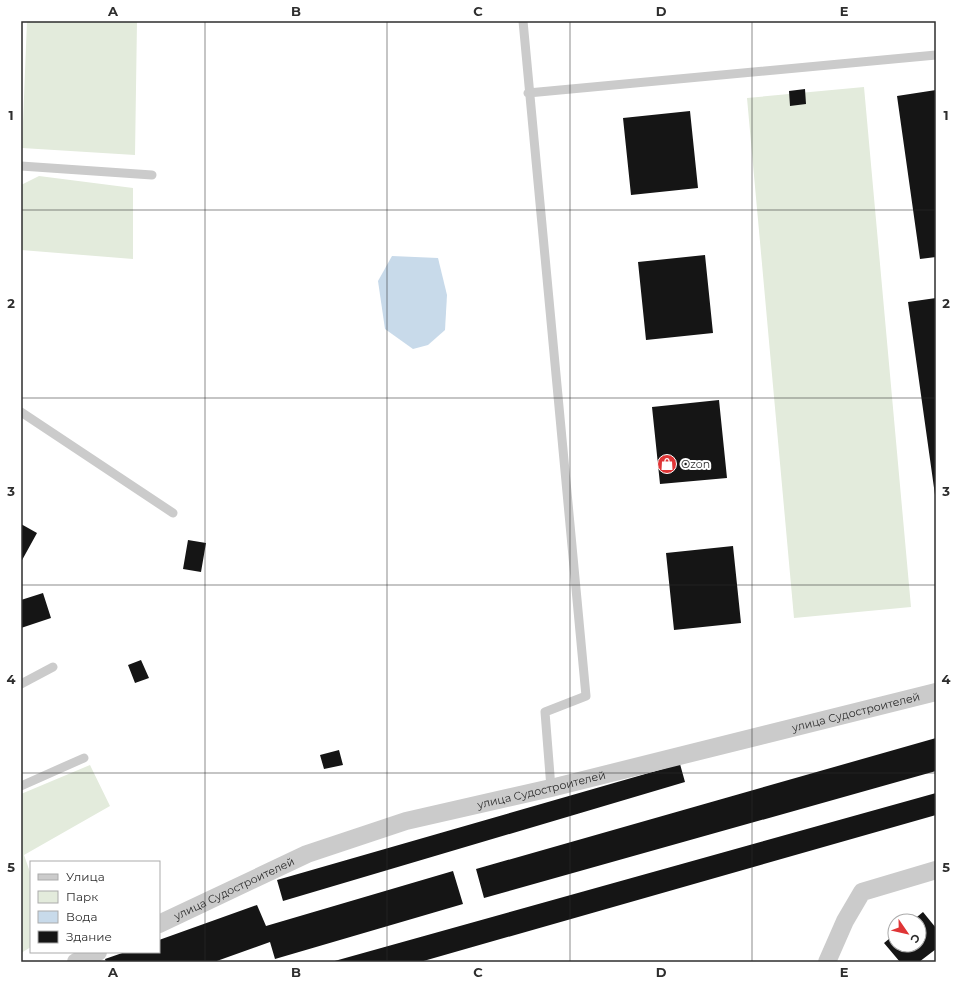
<svg xmlns="http://www.w3.org/2000/svg" width="957" height="983" font-family="Montserrat,sans-serif">
	<style>
		.green { fill: #e3ebdc }
		.water { fill: #c8daea }
		.building { fill: #151515 }
		.lines { fill: none; stroke-linecap: round; stroke-linejoin: round }
		.lane { stroke: #cbcbcb; stroke-width: 9 }
		.street { stroke: #cbcbcb; stroke-width: 18 }
		.grid { fill: none; stroke: #2e2e2e; stroke-width: 1; stroke-opacity: 0.55 }
		.labels { text-anchor: middle; stroke-width: 4; stroke-linejoin: round; paint-order: stroke }
		.poi-label { font-size: 11px; fill: #2e2e2e; stroke: #fff; text-anchor: start }
		.street-label { font-size: 11px; fill: #2e2e2e; stroke: #fff }
		.neatline { fill: none; stroke: #2e2e2e; stroke-width: 1.5 }
		.grid-label { font-size: 13px; text-anchor: middle; font-weight: bold; fill: #2e2e2e }
	</style>
	<rect width="100%" height="100%" fill="#fff"/>
	<path class="green" d="M27 21H137L135 155 22 148Z
		M864 87 911 607 794 618 747 98Z
		M39 176 133 188V259L21 250V185Z
		M90 765 110 806 24 855 31 875V947L21 953V794Z"/>
	<path class="water" d="M392 256 438 258 447 295 445 330 428 345 413 349 385 329 378 281Z"/>
	<path class="building" d="M805 89 806 104 790 106 789 91Z
		M936 90V257L920 259 897 96Z
		M690 111 698 188 631 195 623 118Z
		M705 255 713 333 646 340 638 262Z
		M936 298V495H935L908 302Z
		M719 400 727 478 660 484 652 407Z
		M21 524 37 533 21 562Z
		M188 540 206 543 201 572 183 569Z
		M733 546 741 623 674 630 666 553Z
		M43 593 51 618 21 628V600Z
		M141 660 149 678 135 683 128 665Z
		M936 738V771L484 898 476 869Z
		M339 750 343 765 324 769 320 755Z
		M680 764 685 782 283 901 277 880Z
		M936 793V815L420 962H331Z
		M453 871 463 904 275 959 270 942 214 962H106L105 959 125 952H159V940L257 905 266 926Z
		M923 912 936 928V949L919 962H900L884 943 895 934V945H919V921H912Z"/>
	<g class="lines">
		<path class="lane" d="M523 21 586 696 545 712 551 788
			M528 93 936 55
			M21 166 152 175
			M21 412 173 513
			M21 684 53 667
			M21 786 84 758"/>
		<g class="street">
			<path id="s1" d="M159 924 307 854 406 821 551 788 936 692"/>
			<path d="M76 962 98 952"/>
			<path d="M827 962 845 921 862 892 936 870"/>
		</g>
	</g>
	<path class="grid" d="M205 21V962M387 21V962M570 21V962M752 21V962M21 210H936M21 398H936M21 585H936M21 773H936"/>
	<defs>
		<symbol id="shop-disc" viewBox="-11 -11 22 22"><circle r="9.5" fill="#df3536" stroke="#fff"/><path d="M-5-2.5h2.3a2.7 3.5 0 0 1 5.4 0H5L5.5 6h-11ZM-1.5-2.5h3a1.5 2.3 0 0 0-3 0Z" fill="#fff"/></symbol>
	</defs>
	<g fill-rule="evenodd">
		<use href="#shop-disc" x="656" y="453" width="22" height="22"/>
	</g>
	<g class="labels">
		<g class="poi-label">
			<text x="681" y="468">Ozon</text>
		</g>
		<g class="street-label">
			<text dy="4" stroke="none"><textPath href="#s1" startOffset="731">улица Судостроителей</textPath></text>
			<text dy="4" stroke="none"><textPath href="#s1" startOffset="407">улица Судостроителей</textPath></text>
			<text dy="4" stroke="none"><textPath href="#s1" startOffset="83">улица Судостроителей</textPath></text>
		</g>
	</g>
	<rect width="957" height="983" fill="none" stroke="#ffffff" stroke-width="44"/>
	<rect x="30" y="861" width="130" height="92" fill="#ffffff" stroke="#ababab"/>
	<rect x="38" y="874" width="20" height="6" fill="#cbcbcb" stroke="#ababab"/>
	<text x="66" y="881" font-size="12" fill="#2e2e2e">Улица</text>
	<rect x="38" y="891" width="20" height="12" fill="#e3ebdc" stroke="#ababab"/>
	<text x="66" y="901" font-size="12" fill="#2e2e2e">Парк</text>
	<rect x="38" y="911" width="20" height="12" fill="#c8daea" stroke="#ababab"/>
	<text x="66" y="921" font-size="12" fill="#2e2e2e">Вода</text>
	<rect x="38" y="931" width="20" height="12" fill="#151515" stroke="#ababab"/>
	<text x="66" y="941" font-size="12" fill="#2e2e2e">Здание</text>
	<g transform="translate(907 933) rotate(124)"><circle r="19" fill="#ffffff" stroke="#ababab"/>
	<path d="M0-3L7 15L0 10L-7 15Z" fill="#df3536"/>
	<text y="-6" font-size="11" font-weight="bold" text-anchor="middle" fill="#2e2e2e">С</text>
	</g>
	<rect x="22" y="22" width="913" height="939" class="neatline"/>
	<g class="grid-label">
		<text x="113" y="16">A</text>
		<text x="296" y="16">B</text>
		<text x="478" y="16">C</text>
		<text x="661" y="16">D</text>
		<text x="844" y="16">E</text>
		<text x="11" y="120">1</text>
		<text x="946" y="120">1</text>
		<text x="11" y="308">2</text>
		<text x="946" y="308">2</text>
		<text x="11" y="496">3</text>
		<text x="946" y="496">3</text>
		<text x="11" y="684">4</text>
		<text x="946" y="684">4</text>
		<text x="11" y="872">5</text>
		<text x="946" y="872">5</text>
		<text x="113" y="977">A</text>
		<text x="296" y="977">B</text>
		<text x="478" y="977">C</text>
		<text x="661" y="977">D</text>
		<text x="844" y="977">E</text>
	</g>
</svg>
